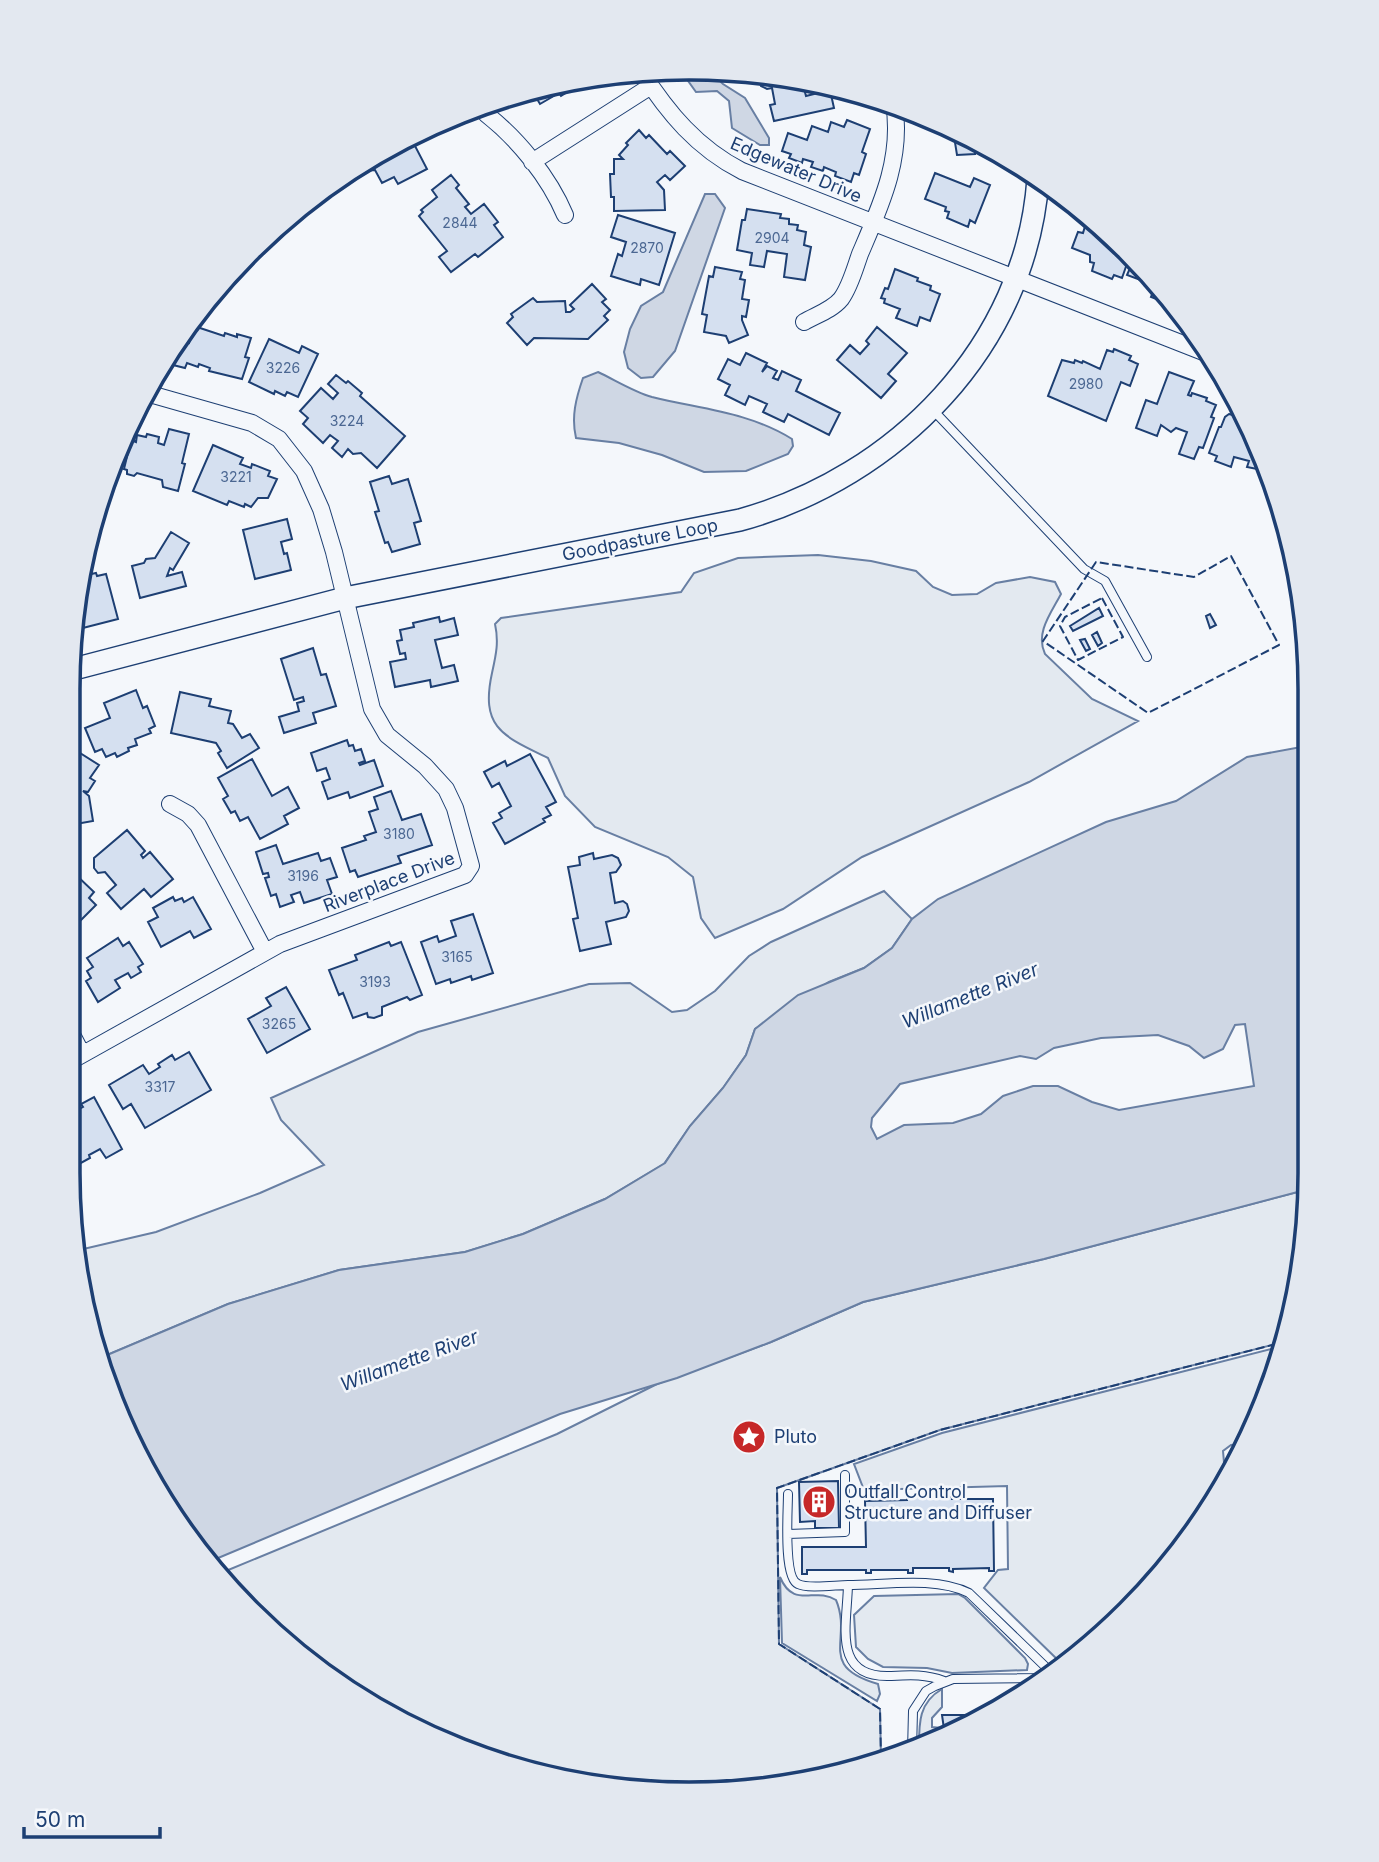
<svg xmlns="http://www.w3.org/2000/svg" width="1379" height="1862" font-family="Inter,sans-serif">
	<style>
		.green { fill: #e3e9f0; stroke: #687fa3; stroke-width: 2 }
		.water { fill: #cfd7e4; stroke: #687fa3; stroke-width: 2; fill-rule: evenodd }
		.building { fill: #d5e0f0; stroke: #1d3f73; stroke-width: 2 }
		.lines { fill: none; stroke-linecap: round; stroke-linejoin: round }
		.service-casing { stroke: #1d3f73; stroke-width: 10 }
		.minor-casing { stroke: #1d3f73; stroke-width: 18 }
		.tertiary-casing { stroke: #1d3f73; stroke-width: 24 }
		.service { stroke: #f4f7fb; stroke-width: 8 }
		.minor { stroke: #f4f7fb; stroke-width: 16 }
		.tertiary { stroke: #f4f7fb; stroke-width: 21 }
		.fence { stroke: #1d3f73; stroke-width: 2; stroke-dasharray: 9 3.5; stroke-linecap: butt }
		.labels { text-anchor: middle; stroke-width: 5; stroke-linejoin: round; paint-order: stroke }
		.number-label { font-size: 14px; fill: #4b6792 }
		.street-label { font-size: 18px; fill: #1d3f73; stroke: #f4f7fb }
		.poi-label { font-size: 18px; fill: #1d3f73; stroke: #f4f7fb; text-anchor: start }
		.water-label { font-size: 19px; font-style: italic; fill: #1d3f73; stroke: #f4f7fb }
		.rim { fill: none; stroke: #1d3f73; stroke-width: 3.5 }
	</style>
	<rect width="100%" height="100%" fill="#f4f7fb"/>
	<path class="green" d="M818 555 871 561 916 571 933 587 952 595 977 594 996 583 1030 577 1055 582 1061 594C1051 613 1035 633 1045 654L1092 699 1138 721 1029 782 862 857 783 909 715 938 701 918 693 877 668 857 595 827 565 796 548 758C503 736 480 728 492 673 496 655 499 642 495 624L501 618 681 592 694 573 738 558Z
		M884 891 912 919 892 948 864 968 829 982 755 1029 746 1055 723 1088 690 1126 664 1164 605 1199 523 1234 465 1252 339 1270 228 1304 100 1358 90 1334 79 1250 156 1232 260 1193 324 1165 281 1120 271 1098 418 1032 589 984 630 983 672 1012 687 1010 715 991 749 956 771 942Z
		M1309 1189V1214L1284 1342 940 1430 777 1488 779 1644 880 1709 881 1759 770 1788 569 1782 415 1730 280 1640 221 1573 557 1434 657 1384 771 1342 863 1302 1044 1259Z
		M1283 1346 1278 1372 1245 1444 1231 1445 1223 1451 1226 1485 1157 1582 1068 1665 1061 1663 984 1588 998 1570 1008 1569 1007 1486 864 1490 854 1464 942 1433Z
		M780 1577C794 1610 815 1586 836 1600 853 1640 816 1666 878 1684L880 1694 877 1701 782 1643Z
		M958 1594 965 1598 1025 1658 1028 1664 1027 1670 952 1673 927 1668 883 1667 868 1659 856 1647 854 1615 874 1596Z
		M942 1689V1707L932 1718V1727L941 1728 943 1737 919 1749C919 1724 918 1703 942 1689Z"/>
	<path class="water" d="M681 71 714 72V75L723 84 745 98 769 138V145H760L732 128 729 101 717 91 696 92Z
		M705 194H715L725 208 675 351 653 377 641 378 628 368 624 352 630 329 641 306 663 292Z
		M598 372C615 380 634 392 652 397 700 409 749 412 792 439L793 446 788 454 746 471 704 472 662 455 619 443 576 438C571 417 576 398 583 378Z
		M1301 747 1306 749 1309 1189 1044 1259 863 1302 771 1342 677 1378 560 1414 211 1561 173 1517 100 1358 228 1304 339 1270 465 1252 523 1234 605 1199 665 1163 690 1126 723 1088 746 1055 755 1029 798 995 864 968 892 948 912 919 938 899 1106 822 1176 801 1247 757ZM1245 1024 1254 1086 1119 1110 1092 1102 1058 1086H1033L1003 1096 981 1114 953 1123 904 1125 877 1139 871 1127 872 1118 900 1084 1020 1056 1036 1059 1054 1048 1101 1038 1158 1035 1189 1046 1204 1058 1223 1049 1235 1025Z"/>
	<path class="building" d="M764 74H770L808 82 803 85 806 96 830 90 834 108 774 121 770 105 775 104 772 88 767 89 761 86 759 80Z
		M587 80 561 96 559 93 540 104 531 89Z
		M847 120 870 129 862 152 866 154 859 175 854 173 851 182 835 176 836 172 824 167 823 171 811 167 813 162 803 159 802 163 789 158 791 154 782 151 788 133 807 140 812 126 828 132 831 122 844 127Z
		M639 130 646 138 649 135 667 154 670 151 685 166 670 180 665 175 657 182 664 190 665 210 614 211V197H611L610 174H614V159H623L619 155 628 145 626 143Z
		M953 130 975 140V154L957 155Z
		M400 141 403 147 413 142 427 169 398 184 394 177 382 183 375 170 364 171 362 165Z
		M935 173 970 187 974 178 990 185 975 223 970 220 968 227 947 218 949 212 945 211 946 207 925 199Z
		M451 175 459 185 456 188 469 204 465 207 471 214 484 204 498 222 494 225 503 237 478 257 475 254 451 272 439 257 447 251 419 216 423 212 421 210 437 197 432 190Z
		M747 209 781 214 780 218 789 219V224L798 225 797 230 806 232 804 245 811 247 805 280 784 277 787 254 767 251 764 267 750 265 752 253 737 250 742 220H745Z
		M618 215 675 233 659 285 641 279 640 285 611 276 618 254 622 256 626 242 611 237Z
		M1086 223 1107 231 1130 255 1122 278 1114 275 1112 279 1092 271 1094 263 1090 262V255L1072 248 1078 232 1083 233Z
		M1134 259 1174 302 1172 305 1151 297 1154 290 1145 286 1146 282 1127 275Z
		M715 267 742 272 740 279 745 280 742 299 749 300 746 317 742 316V320L748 335 729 343 726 336 704 332 707 315 702 314 709 276 713 277Z
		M895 269 918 278 917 281 931 286 930 290 940 294 930 321 920 317 917 326 896 318 900 309 884 303 885 299 881 298 885 288 888 289Z
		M592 284 606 299 602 302 610 310 604 316 608 320 588 339 534 338 527 345 507 323 513 317 511 314 533 298 537 302 565 301 566 312H570L574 309 570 305Z
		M194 326 224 336 225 333 237 337V334L251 338 245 357 249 358 242 379 209 371 210 368 199 364 198 367 187 363 185 368 169 364 178 340 189 343Z
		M877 327 907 353 888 374 896 381 881 398 837 360 850 345 860 354 869 344 866 341Z
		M269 339 299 353 302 346 318 354 298 397 287 392 285 396 275 391 274 394 249 382Z
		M1114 349 1131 356 1129 360 1138 364 1130 386 1121 382 1106 421 1048 396 1062 360 1074 363 1075 360 1082 363 1083 361 1100 369 1107 350 1113 352Z
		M746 353 767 363 762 372 767 366 777 371 773 378 778 380 782 371 801 380 796 391 840 413 829 435 788 414 784 422 763 412 767 404 749 396 745 405 725 395 730 385 718 379 728 359 740 365Z
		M1169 372 1194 381 1188 395 1191 396 1192 393 1207 398 1206 401 1216 405 1211 417 1214 418 1203 448 1199 447 1194 459 1179 454 1187 432 1176 428 1171 432 1161 425 1157 436 1136 428 1146 400 1157 404Z
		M336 375 346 383 348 381 362 393 360 396 405 436 377 468 361 453 353 454 348 449 342 457 332 448 338 441 330 435 323 443 303 424 308 418 300 411 321 388 333 399 338 393 328 384Z
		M1229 414 1236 416 1238 424 1245 426 1246 422 1263 451 1267 471 1247 467 1249 461 1234 457 1231 467 1215 461 1217 456 1209 453 1219 427H1221L1225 417Z
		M169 429 189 434 182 463 185 464 178 491 163 487 162 480 137 473 134 476 127 474V470L124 469 131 440 136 442 137 435 146 437 147 434 159 437 158 443 164 445Z
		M213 445 243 458 240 464 251 468 252 464 270 471 268 476 277 479 268 498H258L251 507 245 504 244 507 229 501 227 505 193 491Z
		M389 476 392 484 408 479 421 521 414 523 420 544 392 552 388 542 385 543 375 512 379 511 370 482Z
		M287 519 292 539 281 542 284 554 287 553 291 570 255 579 243 530Z
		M171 532 189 543 173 570 170 568 167 576 182 572 186 586 140 598 132 566 144 563 146 559 155 558Z
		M96 573 97 576 106 574 118 619 75 630 74 625 82 576Z
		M1099 608 1103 616 1073 631 1070 626Z
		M1210 614 1216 625 1210 628 1206 616Z
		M439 617 440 622 454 618 458 635 435 640 442 668 454 665 458 681 431 687 430 680 395 687 390 662 406 659 405 653 400 654 397 641 402 640 400 630 414 627 413 623Z
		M1097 632 1102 643 1098 646 1092 635Z
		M1085 639 1090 649 1086 651 1080 640Z
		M313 648 321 675 326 674 336 706 313 713 316 723 284 733 279 717 299 711 297 703 304 701 303 697 294 700 281 659Z
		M136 690 143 708 147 706 155 726 149 729 151 733 135 739 137 745 128 748 129 751 117 757 115 753 106 757 102 749 95 752 85 728 110 718 104 703Z
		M180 692 211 699 209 706 231 711 228 723 233 724 242 738 250 734 259 748 227 768 218 753 221 751 216 743 171 733Z
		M347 740 349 746 353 745 355 751 361 749 365 761 359 763 360 765 374 760 383 786 350 798 348 792 328 799 322 782 330 779 326 768 317 771 311 753Z
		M69 746 99 765 90 778 95 781 88 792 83 791 89 796 93 821 70 825Z
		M530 754 556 802 546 807 551 815 543 819 545 822 505 844 493 823 502 818 499 813 511 806 499 783 492 787 484 772 505 761 507 766Z
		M252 759 272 796 288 787 299 808 284 816 288 824 260 839 248 817 240 821 235 811 231 813 223 799 228 796 218 778Z
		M391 791 402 820 421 814 432 845 398 856 401 863 358 877 355 870 350 872 342 848 366 840 364 836 376 832 369 812 378 809 374 797Z
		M127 830 145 851 141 855 143 858 150 852 173 879 151 897 144 889 121 909 107 893 116 885 105 872 98 873 94 868V858Z
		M276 845 283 864 318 853 321 861 330 858 337 877 327 880 332 894 304 903 300 892 291 895 294 902 280 907 276 894 271 896 265 878 269 877 268 873 263 874 256 852Z
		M593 853 594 859 612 855 618 858 621 865 616 872 610 873 615 903 623 901 627 904 629 911 626 917 606 922 611 944 580 951 573 919 578 918 568 867 580 865 579 857Z
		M74 873 94 892 89 898 96 905 78 923 69 914 75 909 69 903V879Z
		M173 897 175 901 182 898 184 902 193 897 211 929 194 938 190 931 161 947 148 922 158 917 153 908Z
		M473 914 493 973 472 980 471 976 451 983 450 979 436 984 421 942 437 936 439 942 456 936 451 921Z
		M118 938 123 946 129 942 143 964 138 967 141 972 131 978 128 973 115 980 120 988 98 1002 86 981 91 978 87 971 93 967 87 958Z
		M389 942 391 946 401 942 422 995 410 1000 407 997 382 1007V1015L374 1018 368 1017 367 1013 353 1018 343 993 339 995 329 970 357 960 355 955Z
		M286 987 310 1029 267 1053 248 1019 271 1006 266 998Z
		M189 1052 211 1090 145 1128 131 1104 123 1109 109 1085 143 1065 149 1074 160 1067 158 1064 172 1055 175 1060Z
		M94 1097 122 1149 106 1158 100 1149 89 1155 90 1158 68 1170V1118L70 1122 77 1118 74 1112 83 1107 81 1104Z
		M838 1481 839 1528H815V1521L800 1522 799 1482Z
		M952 1496V1499H993L994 1571H989V1568L953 1569V1572L949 1571V1568H913V1573H908V1570H871V1573H866V1570H807V1574H802V1547H866L865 1501 907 1500V1497Z
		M942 1715H968V1723L945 1736Z"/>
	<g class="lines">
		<defs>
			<path id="service" d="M932 409 1084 569 1105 581 1147 657
				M788 1494C788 1510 783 1578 798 1584 807 1589 836 1585 848 1585
				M788 1534 845 1532V1475
				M944 1681C926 1674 910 1675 890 1676 832 1678 847 1626 848 1585 884 1585 936 1576 969 1593L1053 1674
				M912 1751 913 1711 926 1691 935 1686 953 1679 1046 1678"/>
			<path id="minor" d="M641 71C668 113 697 148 742 171L1206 353
				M486 114C518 139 549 177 565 215
				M532 162 651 86
				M804 322C816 315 832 310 841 299 850 287 855 268 860 254 881 205 903 158 894 103
				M170 804 188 814 198 825 265 952
				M69 1029 82 1054
				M69 1062 280 944 465 875 471 866 455 808 446 789 425 766 387 735 372 709 334 552 321 509 304 471 279 439 252 423 150 394"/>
			<path id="tertiary" d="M70 670 345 598 740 520C896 477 1026 346 1038 179"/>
		</defs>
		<use href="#service" class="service-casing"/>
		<use href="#minor" class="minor-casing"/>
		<use href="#tertiary" class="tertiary-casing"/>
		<use href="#service" class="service"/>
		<use href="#minor" class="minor"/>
		<use href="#tertiary" class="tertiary"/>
		<path class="fence" d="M1231 556 1279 645 1148 713 1043 641 1096 562 1194 577Z
			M1102 598 1123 637 1078 660 1060 626 1065 617Z
			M881 1759 880 1709 779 1644 777 1488 940 1430 1284 1342"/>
	</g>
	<defs>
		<symbol id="sight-disc" viewBox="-11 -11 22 22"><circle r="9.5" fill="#c62828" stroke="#f4f7fb"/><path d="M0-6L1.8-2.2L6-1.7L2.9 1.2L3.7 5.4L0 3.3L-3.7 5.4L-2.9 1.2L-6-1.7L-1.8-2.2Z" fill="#fff"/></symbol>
		<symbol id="building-disc" viewBox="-11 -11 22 22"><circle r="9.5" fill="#c62828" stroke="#f4f7fb"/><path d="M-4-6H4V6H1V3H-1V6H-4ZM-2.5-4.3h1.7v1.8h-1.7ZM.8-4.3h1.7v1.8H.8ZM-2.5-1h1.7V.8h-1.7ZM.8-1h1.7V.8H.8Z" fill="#fff"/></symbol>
	</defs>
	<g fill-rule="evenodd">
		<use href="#sight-disc" x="730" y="1418" width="38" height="38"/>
		<use href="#building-disc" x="800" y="1483" width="38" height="38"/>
	</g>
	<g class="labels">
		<g class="number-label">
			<text x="460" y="228">2844</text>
			<text x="772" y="243">2904</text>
			<text x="647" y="253">2870</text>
			<text x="283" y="373">3226</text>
			<text x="1086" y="389">2980</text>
			<text x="347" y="426">3224</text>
			<text x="236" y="482">3221</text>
			<text x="399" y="839">3180</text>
			<text x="303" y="881">3196</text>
			<text x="457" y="962">3165</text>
			<text x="375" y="987">3193</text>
			<text x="279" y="1029">3265</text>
			<text x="160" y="1092">3317</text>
		</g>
		<g class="street-label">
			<text transform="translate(796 170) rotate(23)" y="6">Edgewater Drive</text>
			<text transform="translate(640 540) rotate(-11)" y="6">Goodpasture Loop</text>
			<text transform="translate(389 882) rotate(-21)" y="6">Riverplace Drive</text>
		</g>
		<g class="poi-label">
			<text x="774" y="1443">Pluto</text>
			<text x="844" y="1498">Outfall Control<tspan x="844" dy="21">Structure and Diffuser</tspan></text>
		</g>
		<g class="water-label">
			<text transform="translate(970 995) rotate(-22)" y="7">Willamette River</text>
			<text transform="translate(409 1360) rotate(-20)" y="7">Willamette River</text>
		</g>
	</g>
	<path d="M0 0H1379V1862H0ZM689 80H689A609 609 0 0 1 1298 689V1173A609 609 0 0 1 689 1782H689A609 609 0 0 1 80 1173V689A609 609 0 0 1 689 80Z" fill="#e3e8f0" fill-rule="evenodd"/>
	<path class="rim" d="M689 80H689A609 609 0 0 1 1298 689V1173A609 609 0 0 1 689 1782H689A609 609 0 0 1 80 1173V689A609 609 0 0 1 689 80Z"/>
	<path d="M24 1827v10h136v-10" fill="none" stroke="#1d3f73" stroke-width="3.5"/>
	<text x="35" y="1827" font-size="21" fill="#1d3f73" stroke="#f4f7fb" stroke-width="5" paint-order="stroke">50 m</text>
</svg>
